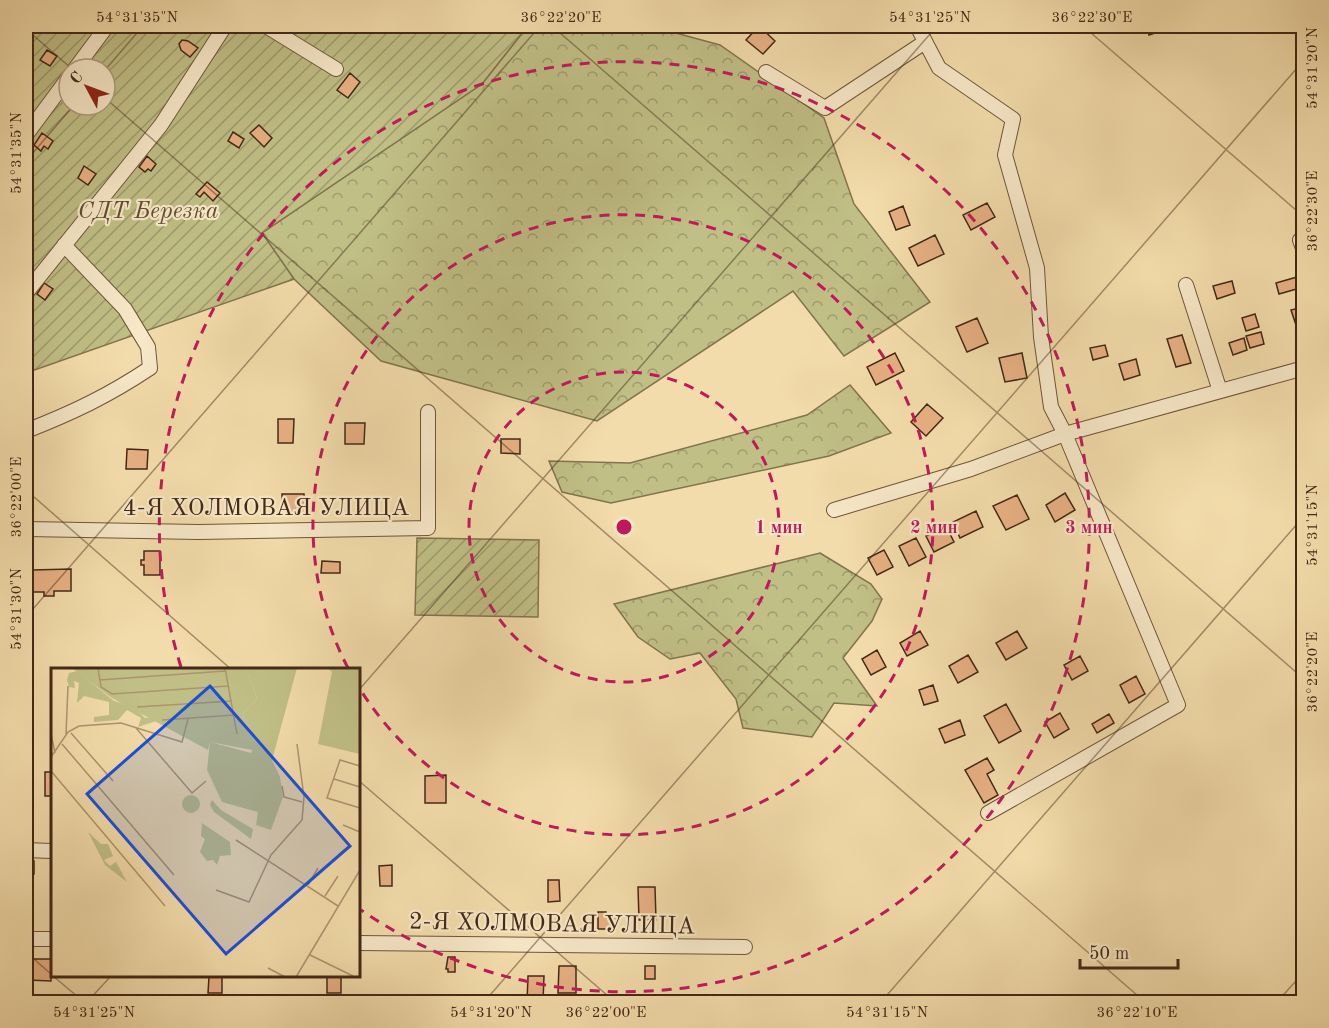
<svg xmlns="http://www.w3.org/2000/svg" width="1329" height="1028" font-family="'Old Standard TT',serif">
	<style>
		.forest { fill: url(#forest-crowns); stroke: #82744e; stroke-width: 1.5 }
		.garden { fill: url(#garden-furrows); stroke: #82744e; stroke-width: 1.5; fill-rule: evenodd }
		.building { fill: #e8b184; stroke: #432817; stroke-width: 1.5 }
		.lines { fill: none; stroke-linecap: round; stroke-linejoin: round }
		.minor-casing { stroke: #6f553c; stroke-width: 16 }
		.minor { stroke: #f7e8c8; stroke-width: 14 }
		.ticks { fill: none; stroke: #432817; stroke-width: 1.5; stroke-opacity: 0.45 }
		.ring { fill: none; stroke: #c2185b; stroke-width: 3; stroke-dasharray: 10 8 }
		.labels { text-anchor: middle; stroke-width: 4.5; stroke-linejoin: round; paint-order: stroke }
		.park-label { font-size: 24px; font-style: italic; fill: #624e33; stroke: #f7e8c8 }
		.street-label { font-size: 24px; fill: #432817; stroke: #f7e8c8 }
		.inset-road { fill: none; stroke: #ad9470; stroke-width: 1.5 }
		.view { fill: #1d4ed8; fill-opacity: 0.15; stroke: #1d4ed8; stroke-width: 3 }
		.inset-edge { fill: none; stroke: #432817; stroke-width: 3 }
		.centre { fill: #c2185b; stroke: #f7e8c8; stroke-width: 3 }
		.ring-label { font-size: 18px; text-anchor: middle; font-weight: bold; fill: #c2185b; stroke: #f7e8c8; stroke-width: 4.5; stroke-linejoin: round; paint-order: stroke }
		.neatline { fill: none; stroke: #432817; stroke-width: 2 }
		.ticks-label { font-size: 15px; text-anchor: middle; fill: #432817 }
	</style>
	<defs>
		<pattern id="forest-crowns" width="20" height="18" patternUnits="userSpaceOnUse" patternTransform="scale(1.5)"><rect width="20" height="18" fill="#c0bf86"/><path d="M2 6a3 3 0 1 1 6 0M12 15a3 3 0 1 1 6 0" fill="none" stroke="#9e9b6d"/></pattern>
		<pattern id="garden-furrows" width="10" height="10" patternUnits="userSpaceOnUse" patternTransform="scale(1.5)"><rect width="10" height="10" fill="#c0bf86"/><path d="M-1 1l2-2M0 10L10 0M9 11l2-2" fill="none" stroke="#9e9b6d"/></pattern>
	</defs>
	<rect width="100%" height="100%" fill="#f3dcab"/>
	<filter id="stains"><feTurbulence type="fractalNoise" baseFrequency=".00333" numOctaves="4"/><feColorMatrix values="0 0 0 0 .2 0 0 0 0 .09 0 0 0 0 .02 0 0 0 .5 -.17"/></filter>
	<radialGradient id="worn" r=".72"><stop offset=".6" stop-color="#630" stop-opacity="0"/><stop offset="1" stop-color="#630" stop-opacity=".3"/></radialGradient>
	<path class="forest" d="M526 26H650L720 45 824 118 854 204 930 302 844 356 793 291 597 421 381 361 294 279 262 233 482 84 527 27Z
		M850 385 891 433 829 456 611 503 562 492 549 461 630 463 807 415Z
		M820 553 871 584 882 599 872 621 843 658 877 706 834 703 812 737 743 728 736 699 700 653 670 659 638 637 614 604Z"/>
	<path class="garden" d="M26 26H526L527 27 482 84 262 233 294 279 26 373ZM69 69H105V105H69Z
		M417 538 539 540 538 617 415 615Z"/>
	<path class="building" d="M759 26 775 41 763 54 746 40Z
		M1146 26H1162L1164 30 1149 35Z
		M182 40 188 41 198 48 190 57 181 50 179 44Z
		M47 50 57 56 50 66 40 60Z
		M350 73 360 82 348 98 337 90Z
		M259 125 272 138 264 147 250 133Z
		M233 132 244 139 239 148 228 141Z
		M42 133 53 141 48 149 44 146 41 151 34 145Z
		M147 156 156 164 151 171 148 169 145 172 139 167Z
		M84 166 96 174 88 185 78 178Z
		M207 182 220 193 213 201 204 192 200 197 196 194Z
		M987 203 995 217 971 230 963 215Z
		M903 206 910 225 896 230 889 212Z
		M935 235 944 254 918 266 909 248Z
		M1297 277 1300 288 1279 294 1276 283Z
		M1232 281 1235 293 1217 299 1213 286Z
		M44 283 53 289 45 300 37 294Z
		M1304 307V332L1299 334 1291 310Z
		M1255 314 1259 327 1246 331 1242 318Z
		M977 318 988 343 967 352 956 327Z
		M1261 332 1264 344 1250 348 1246 336Z
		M1182 335 1191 363 1176 367 1167 339Z
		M1244 338 1247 350 1233 355 1229 343Z
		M1105 345 1108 356 1093 360 1090 348Z
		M895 353 904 371 876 385 867 367Z
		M1022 353 1027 378 1005 382 999 358Z
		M1136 359 1140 375 1124 380 1119 364Z
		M927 404 943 418 926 436 911 422Z
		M278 419H294L293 443H278Z
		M345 423H365L364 444H345Z
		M501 439H520V454L501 453Z
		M127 449 148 450 147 469H126Z
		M1065 493 1075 510 1055 522 1046 505Z
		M282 494H304L305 514 283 515Z
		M1017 495 1029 519 1006 530 993 506Z
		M976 511 983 527 960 538 953 522Z
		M946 526 954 542 934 552 926 536Z
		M916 538 926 557 909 566 899 546Z
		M884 550 893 567 877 575 868 558Z
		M144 551H160V575H144V565H141V560H144Z
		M322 561 340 562V573H321Z
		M71 569V591H54V596H44V592H33L32 570Z
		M920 631 928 645 907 656 900 643Z
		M1017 631 1027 648 1006 660 996 643Z
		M877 650 886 667 871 675 862 659Z
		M968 655 978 672 958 683 949 666Z
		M1080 656 1088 671 1072 680 1064 665Z
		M1136 676 1145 694 1129 703 1120 685Z
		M933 685 938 701 924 705 919 690Z
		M1006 704 1021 731 999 743 984 716Z
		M1060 713 1069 729 1054 738 1045 722Z
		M1109 714 1114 723 1097 733 1092 724Z
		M960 720 965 735 945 743 939 729Z
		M987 758 994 770 987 774 998 795 984 803 965 770Z
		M45 772H52V796H45Z
		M446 775V803H425V776Z
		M26 861H34V874H26Z
		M392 865V886H380L379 866Z
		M548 880H559L560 901 548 902Z
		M638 887H655L656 920H639Z
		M598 912H606V916H616V929H598Z
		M448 957H455V972H448V969H446Z
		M29 959H51V981L28 980Z
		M559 966H576V993H558Z
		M645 966H655V979H645Z
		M213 976H222V993H208L209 977H213Z
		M327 976H341V993H327Z
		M528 976H544L543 1002H527Z"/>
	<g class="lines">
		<defs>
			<path id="minor" d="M266 26 336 69
				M917 26 939 68 1013 119 1005 155 1037 268 1041 337 1051 407 1065 434 1178 705 988 813
				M75 69 107 26
				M766 72 825 108 925 42
				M26 135 69 77
				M1300 240 1304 251
				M1186 285 1220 391
				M26 293 161 125 225 26
				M26 431C72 413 108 396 150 368L148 347 125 309 64 245
				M834 510 971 469 1065 434 1304 368
				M26 529 199 532 428 528V412
				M26 850 51 851
				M26 939H52
				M358 943 745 947"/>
		</defs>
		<use href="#minor" class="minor-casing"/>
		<use href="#minor" class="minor"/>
	</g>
	<path class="ticks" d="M552 26 1304 679M1083 26 1304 217M26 29 72 69M105 70 143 26M105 98 1145 1002M26 161 74 105M26 490 232 670M26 617 540 26M358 691 937 26M358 780 615 1002M26 952 52 975M53 976 84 1002M87 1002 111 976M484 1002 1304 60M881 1002 1304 516M1277 1002 1304 972"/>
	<g class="ring">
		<circle cx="624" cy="527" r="155"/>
		<path d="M348 668A310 310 0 1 1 360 689"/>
		<path d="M181 667A465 465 0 1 1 361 910"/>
	</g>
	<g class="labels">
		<g class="park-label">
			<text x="148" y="218">СДТ Березка</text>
		</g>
		<g class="street-label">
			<text x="266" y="515">4-Я ХОЛМОВАЯ УЛИЦА</text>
			<text transform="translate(552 923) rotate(1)" y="8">2-Я ХОЛМОВАЯ УЛИЦА</text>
		</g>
	</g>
	<g transform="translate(51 668)">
		<rect width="309" height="309" fill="#f3dcab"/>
		<path d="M195 0H246L221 92 229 109 232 129 220 162 205 157 207 144 171 134 156 102 159 74 200 85 204 74 191 46 206 31ZM277 0H309V86L267 76 281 4ZM26 3 63 33 82 38 94 50 103 49 105 53 87 59 90 50 76 42 67 52 43 54V49L58 47V34L33 28 26 35 28 15 23 13 24 20 18 19 16 12 18 5ZM161 132 170 142 202 161 200 171 163 144 159 137ZM151 155 179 174 180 187 169 188 166 197 162 192 156 193 149 184 154 171 150 168ZM37 164 50 176H57L62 188 53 192 59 198 65 194 76 214 54 197Z" fill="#c0bf86"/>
		<path d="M21 0H195L206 31 191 46 204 74 212 77 211 84 159 74 157 82 61 30ZM131 136a9 9 0 1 1 18 0a9 9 0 1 1-18 0Z" fill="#c0bf86"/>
		<path class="inset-road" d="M47 0 50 19 61 26 177 18M174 0 186 66M48 12 174 3M86 39 181 33M111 52 183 47M85 60 141 125 155 113M20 65 62 113M0 66 4 85M15 66 17 18M11 76 123 207M0 89 17 64 28 58 70 55 131 74 137 51M309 98 289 92 276 130 309 140M0 103 114 238M283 111 309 119M231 118 233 129 251 134M292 157 309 164M185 172 287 238M257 217 267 200M165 222 198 234 220 187 251 152 253 129 246 76M274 228 287 208M259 287 302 308M217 300 234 309M245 309 309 202"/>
		<path class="view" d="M159 18 299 178 175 286 36 126Z"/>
		<rect width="309" height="309" class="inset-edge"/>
	</g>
	<circle cx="624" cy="527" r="9" class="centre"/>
	<g class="ring-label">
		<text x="779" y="533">1 мин</text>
		<text x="934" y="533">2 мин</text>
		<text x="1089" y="533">3 мин</text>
	</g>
	<rect width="1329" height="1028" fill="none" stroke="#f3dcab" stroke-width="66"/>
	<g transform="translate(87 87) rotate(311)"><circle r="28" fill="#f7e8c8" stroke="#af9b81" stroke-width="1.5"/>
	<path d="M0-4.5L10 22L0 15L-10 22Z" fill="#8f2418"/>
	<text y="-9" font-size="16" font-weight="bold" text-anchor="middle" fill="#432817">С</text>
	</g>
	<path d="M1080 959v9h98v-9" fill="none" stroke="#432817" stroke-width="3"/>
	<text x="1089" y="959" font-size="18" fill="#432817" stroke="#f7e8c8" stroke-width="4.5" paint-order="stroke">50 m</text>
	<rect x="33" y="33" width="1263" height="962" class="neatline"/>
	<g class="ticks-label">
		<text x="137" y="22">54°31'35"N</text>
		<text x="561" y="22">36°22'20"E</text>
		<text x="930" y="22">54°31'25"N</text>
		<text x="1092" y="22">36°22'30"E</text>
		<text transform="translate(1312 68) rotate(-90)" y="5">54°31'20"N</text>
		<text transform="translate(16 153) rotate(-90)" y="5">54°31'35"N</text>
		<text transform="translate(1312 211) rotate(-90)" y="5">36°22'30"E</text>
		<text transform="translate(16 497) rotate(-90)" y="5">36°22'00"E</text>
		<text transform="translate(1312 525) rotate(-90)" y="5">54°31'15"N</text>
		<text transform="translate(16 609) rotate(-90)" y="5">54°31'30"N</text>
		<text transform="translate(1312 672) rotate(-90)" y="5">36°22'20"E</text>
		<text x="94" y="1017">54°31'25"N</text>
		<text x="491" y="1017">54°31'20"N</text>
		<text x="606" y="1017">36°22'00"E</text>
		<text x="887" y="1017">54°31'15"N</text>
		<text x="1137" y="1017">36°22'10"E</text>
	</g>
	<rect width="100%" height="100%" filter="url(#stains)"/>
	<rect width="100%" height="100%" fill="url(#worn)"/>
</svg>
